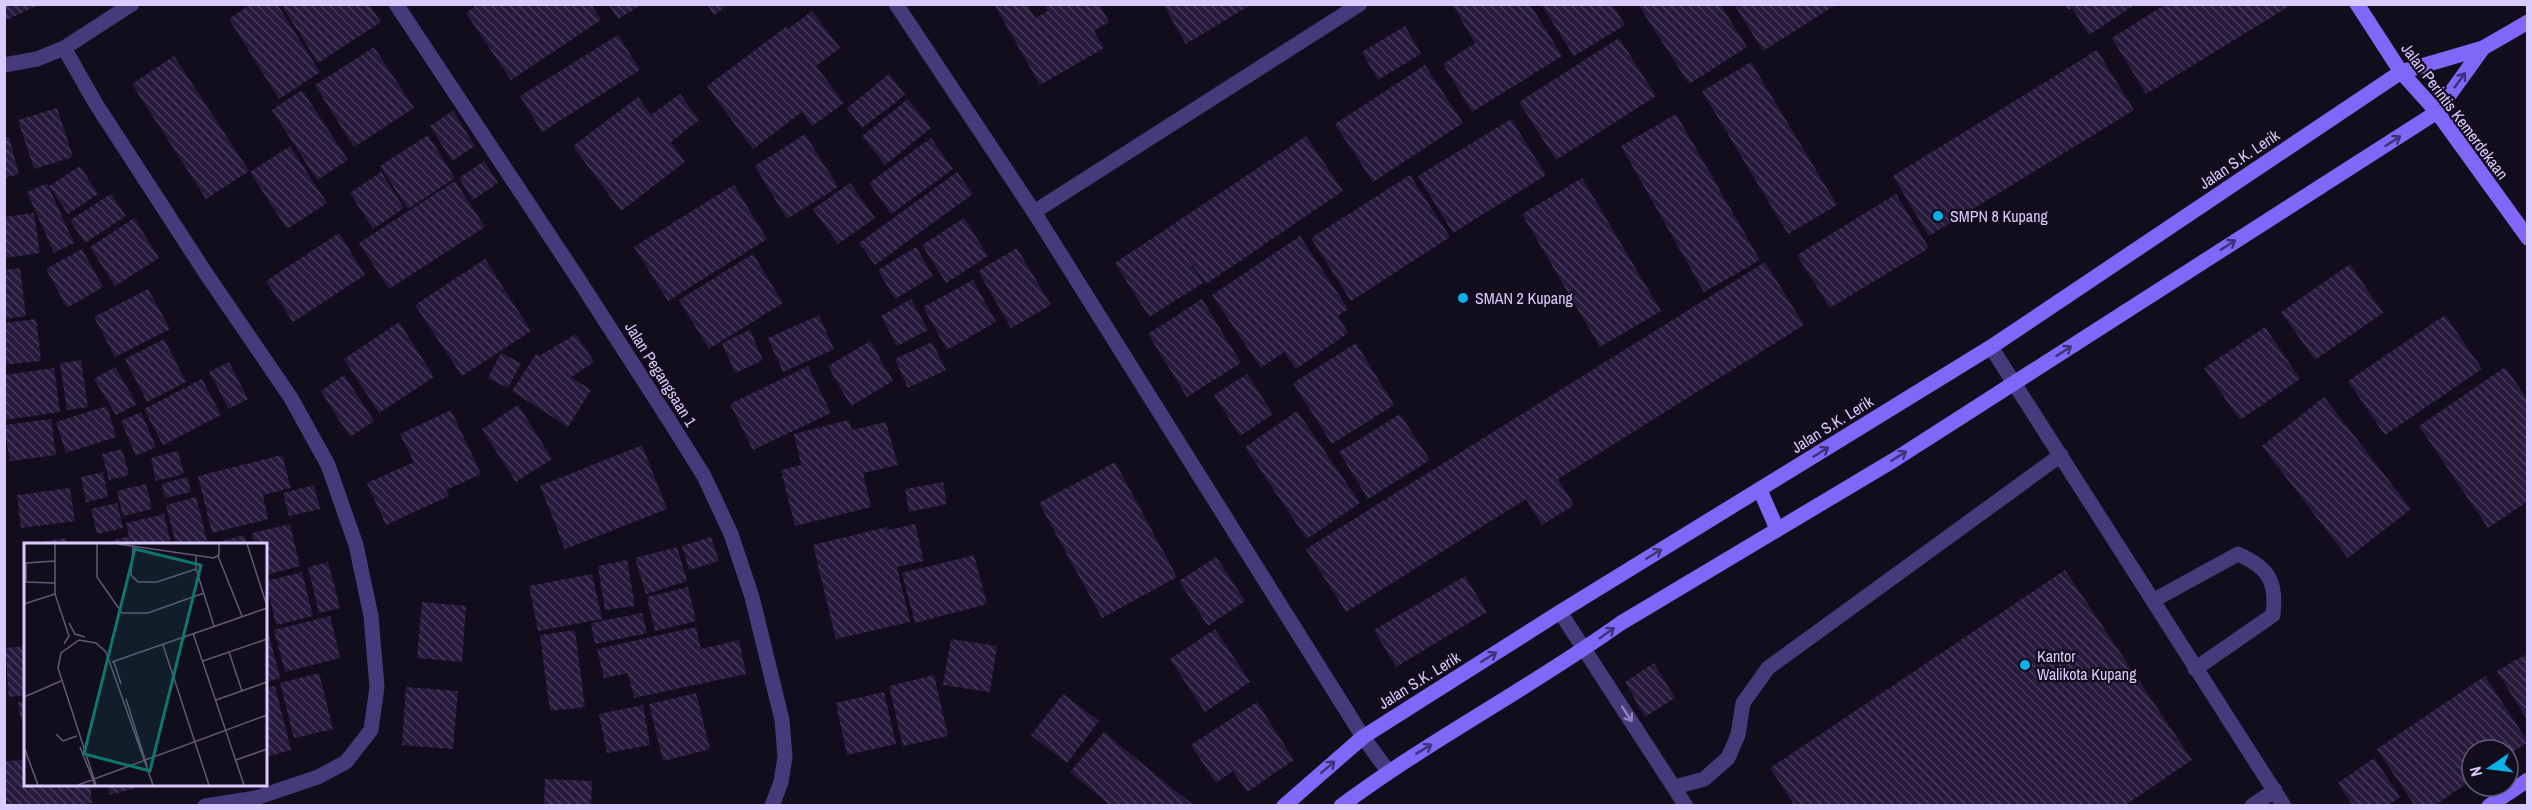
<svg xmlns="http://www.w3.org/2000/svg" width="2532" height="810" font-family="'Archivo Narrow',sans-serif">
	<style>
		.building { fill: url(#building-back-hatch) }
		.lines { fill: none; stroke-linecap: round; stroke-linejoin: round }
		.service { stroke: #463a7a; stroke-width: 15 }
		.minor { stroke: #463a7a; stroke-width: 15 }
		.tertiary { stroke: #463a7a; stroke-width: 15 }
		.secondary { stroke: #8167f8; stroke-width: 15 }
		.oneway { stroke: #3e3175 }
		.oneway2 { stroke: #9082bc }
		.poi-dot { fill: #0bb0e9; stroke: #120d1d; stroke-width: 2 }
		.labels { text-anchor: middle; stroke-width: 4.5; stroke-linejoin: round; paint-order: stroke }
		.street-label { font-size: 16px; fill: #d9cbfd; stroke: #120d1d }
		.poi-label { font-size: 16px; fill: #d9cbfd; stroke: #120d1d; text-anchor: start }
		.inset-road { fill: none; stroke: #625977; stroke-width: 1.5 }
		.view { fill: #0f766e; fill-opacity: 0.15; stroke: #0f766e; stroke-width: 3 }
		.inset-edge { fill: none; stroke: #d9cbfd; stroke-width: 3 }
	</style>
	<defs>
		<pattern id="building-back-hatch" width="6" height="6" patternUnits="userSpaceOnUse" patternTransform="scale(1.5)"><rect width="6" height="6" fill="#271a3d"/><path d="M-1 5l2 2M0 0l6 6M5-1l2 2" fill="none" stroke="#463a5a"/></pattern>
	</defs>
	<rect width="100%" height="100%" fill="#120d1d"/>
	<path class="building" d="M4 4H41L4 21Z
		M251 4H277L320 72 279 99 229 19Z
		M281 4H369L381 22 318 63Z
		M478 4H591L601 20 511 80 466 13Z
		M608 4H637L638 7 618 19Z
		M707 4H729L714 15Z
		M994 4H1027L1035 18 1048 11 1044 4H1099L1109 22 1094 31 1104 48 1040 85Z
		M1163 4H1252L1186 44Z
		M1452 4H1530L1562 56 1472 112 1443 64 1475 43Z
		M1541 4H1612L1625 25 1574 56Z
		M1638 4H1720L1747 47 1689 84Z
		M1734 4H1837L1763 51Z
		M2064 4H2136L2089 35 2072 8 2068 10Z
		M2166 4H2287L2288 7 2146 94 2112 38Z
		M812 11 840 48 816 66 844 103 812 126 802 112 753 149 707 86 787 26 788 29Z
		M1405 26 1421 54 1378 80 1362 52Z
		M618 35 640 70 542 132 520 96Z
		M1619 38 1656 96 1556 160 1519 102Z
		M374 47 414 108 354 147 315 85Z
		M2097 50 2134 110 1929 236 1893 176Z
		M174 56 249 171 206 199 132 84Z
		M1751 62 1837 205 1788 234 1702 91Z
		M1425 65 1463 123 1373 182 1335 124Z
		M889 74 905 95 862 128 847 108Z
		M302 90 348 160 317 180 272 110Z
		M680 94 699 120 671 142 685 162 621 211 573 146 638 97 651 115Z
		M908 99 931 128 885 165 862 136Z
		M57 108 73 157 34 169 18 120Z
		M453 111 475 146 452 161 430 126Z
		M1676 114 1760 260 1704 292 1621 146Z
		M1511 119 1546 175 1453 233 1418 176Z
		M805 134 838 187 787 219 755 166Z
		M428 135 455 178 408 209 380 166Z
		M1306 136 1343 191 1206 284 1183 251 1203 283 1149 317 1115 263Z
		M9 137 19 174 4 178V138Z
		M931 138 953 169 891 214 869 183Z
		M290 146 327 203 287 229 250 172Z
		M484 161 498 183 473 200 459 178Z
		M80 166 98 194 68 214 49 186Z
		M381 172 404 208 373 229 350 193Z
		M957 172 973 194 875 265 859 243Z
		M1410 175 1450 237 1351 301 1311 238Z
		M1582 178 1661 311 1600 347 1522 214Z
		M455 181 485 227 389 289 359 243Z
		M47 183 74 243 54 253 27 192Z
		M850 183 875 218 838 244 813 209Z
		M734 185 767 239 668 301 634 247Z
		M111 194 126 216 85 243 70 220Z
		M1896 194 1929 248 1830 308 1797 255Z
		M34 213 40 253 4 258V217Z
		M134 218 159 258 115 286 90 247Z
		M964 218 988 256 946 283 922 245Z
		M339 233 365 275 293 322 266 281Z
		M1300 236 1348 309 1338 316 1348 333 1296 369 1284 352 1261 368 1212 295Z
		M916 247 933 276 895 299 878 270Z
		M1017 248 1051 305 1011 328 978 271Z
		M82 249 103 287 67 308 46 269Z
		M753 254 783 303 709 349 679 300Z
		M485 259 531 331 462 376 415 305Z
		M1765 262 1804 325 1558 479 1574 505 1542 525 1526 499 1346 612 1306 549Z
		M2350 264 2383 313 2315 360 2281 312Z
		M20 268 26 316 4 319V270Z
		M973 280 996 322 947 350 923 307Z
		M148 289 170 329 115 357 94 317Z
		M911 299 928 330 897 346 881 316Z
		M1202 299 1241 363 1187 397 1148 334Z
		M819 315 834 349 783 372 768 338Z
		M2445 315 2482 369 2385 435 2348 381Z
		M36 319 41 361 4 365V323Z
		M399 322 434 377 379 413 344 359Z
		M2265 327 2300 379 2240 420 2204 368Z
		M750 330 763 360 735 373 722 343Z
		M576 334 594 362 571 377 591 390 568 427 512 391 536 354 539 356Z
		M164 339 186 382 147 402 125 359Z
		M870 341 893 381 851 406 828 366Z
		M932 342 946 370 908 388 895 359Z
		M1356 343 1394 405 1332 444 1293 383Z
		M501 353 521 363 508 388 488 378Z
		M81 360 88 407 67 410 60 363Z
		M229 362 248 399 229 409 209 372Z
		M808 366 831 413 753 450 730 404Z
		M115 367 137 404 116 415 94 379Z
		M2505 367 2528 400V501L2488 528 2419 426Z
		M54 368 60 412 4 420V375Z
		M1247 374 1273 414 1240 436 1214 395Z
		M344 375 374 421 350 437 321 391Z
		M202 379 221 415 163 445 144 409Z
		M2324 397 2411 509 2348 558 2262 446Z
		M518 405 552 459 516 482 482 429Z
		M107 406 116 437 66 453 56 422Z
		M451 410 481 474 446 490 449 496 386 525 367 483 414 462 400 434Z
		M1297 411 1360 503 1307 539 1245 447Z
		M141 412 156 447 136 456 121 421Z
		M1400 414 1430 460 1368 499 1339 452Z
		M51 419 56 455 10 461 4 425Z
		M849 420 852 430 886 422 898 465 863 473 871 507 795 526 781 470 801 465 794 434Z
		M642 445 667 509 565 549 540 486Z
		M122 449 129 475 109 480 102 454Z
		M178 451 184 474 156 481 151 458Z
		M282 455 291 488 263 495 268 519 212 533 198 476Z
		M1115 462 1177 577 1102 618 1039 503Z
		M103 472 108 497 86 502 81 477Z
		M187 477 191 492 165 498 162 484Z
		M943 482 947 504 909 512 905 489Z
		M146 484 152 509 123 516 117 491Z
		M314 485 320 509 289 516 283 493Z
		M70 488 75 521 21 528 17 495Z
		M196 497 208 544H176L166 505Z
		M117 503 123 528 97 534 91 509Z
		M164 514 171 544H100L129 536 126 523Z
		M290 524 300 566 266 575V544H254L252 533Z
		M915 524 924 561 897 567 910 622 836 639 813 545 887 527 888 530Z
		M245 535 247 544H222L221 541Z
		M711 537 719 561 689 570 682 546Z
		M66 538 67 544H33V543Z
		M677 547 687 581 646 594 635 558Z
		M974 555 987 604 915 623 902 573Z
		M1216 557 1245 601 1208 626 1179 581Z
		M627 560 635 606 605 610 598 566Z
		M328 562 340 608 319 613 308 567Z
		M2065 570 2192 760 2124 806H1795L1770 768Z
		M302 572 313 616 276 625 266 581Z
		M592 574 602 619 538 631 529 586Z
		M1465 576 1487 612 1396 667 1374 630Z
		M688 587 696 621 655 631 647 597Z
		M422 602 466 606 462 662 417 658Z
		M642 613 647 633 595 644 591 623Z
		M330 616 340 658 285 672 274 630Z
		M696 627 701 649 739 640 746 674 634 698 628 673 604 678 597 649Z
		M1215 629 1250 682 1205 712 1170 659Z
		M266 630H268L280 678 266 682Z
		M575 630 585 707 550 711 540 635Z
		M951 639 997 646 990 692 943 685Z
		M26 646V695L9 697 5 648Z
		M2528 653V721L2497 671Z
		M1654 663 1675 698 1645 717 1625 682Z
		M319 673 333 729 294 738 280 683Z
		M934 675 948 736 903 746 889 686Z
		M2485 676 2528 742 2508 755V750H2472V780L2434 806H2415L2377 749Z
		M275 686 291 750 266 757V688Z
		M406 687 458 691 453 749 402 745Z
		M884 692 896 744 847 755 836 703Z
		M696 693 710 749 663 761 649 704Z
		M1063 694 1099 721 1067 763 1031 735Z
		M26 701V720L21 721 18 702Z
		M1257 702 1294 760 1247 792 1233 771 1216 783 1191 745Z
		M643 705 650 745 607 753 599 714Z
		M1104 732 1174 790 1195 806H1111L1070 772Z
		M2374 758 2400 797 2387 806H2353L2338 783Z
		M26 759V784H90L92 803 70 806H6L4 762Z
		M545 779 592 781 591 806H544Z
		M107 784H148V785L110 795Z"/>
	<g class="lines">
		<path class="service" d="M1991 347 2284 806
			M2154 600 2238 554C2269 568 2277 581 2273 615L2195 669
			M1560 612 1686 806
			M1675 787 1704 779 1728 758 1738 735 1743 703 1768 668 2061 455
			M2252 806 2275 790"/>
		<path class="minor" d="M396 4 577 277 669 420 704 476 731 534 752 597 782 720 785 757 781 782 772 806
			M64 48 96 104 205 272 291 398 328 465 356 545 371 616 377 687 371 730 346 762 318 777 256 798 205 806
			M4 65 37 59 64 48 132 4
			M1034 212 1360 4"/>
		<path class="tertiary" d="M896 4 1034 212 1363 737 1388 771"/>
		<path class="secondary" d="M2357 4 2401 72 2437 112 2528 238
			M1760 490 1777 529
			M1284 806 1363 737 1560 612 1991 347 2401 72 2483 48
			M1341 806C1431 739 1530 688 1621 623L1894 460 2437 112 2483 48 2528 22
			M2489 806 2528 780"/>
	</g>
	<defs><path id="oneway-shaft" d="M-6 0H5M1.5-3L5.5 0L1.5 3" fill="none" stroke-width="1.6" stroke-linecap="round" stroke-linejoin="round" transform="scale(1.5)"/></defs>
	<g class="oneway">
		<use href="#oneway-shaft" transform="translate(2460 80) rotate(-54)"/>
		<use href="#oneway-shaft" transform="translate(2393 141) rotate(-33)"/>
		<use href="#oneway-shaft" transform="translate(2228 245) rotate(-33)"/>
		<use href="#oneway-shaft" transform="translate(2064 351) rotate(-33)"/>
		<use href="#oneway-shaft" transform="translate(1821 452) rotate(-32)"/>
		<use href="#oneway-shaft" transform="translate(1899 456) rotate(-32)"/>
		<use href="#oneway-shaft" transform="translate(1654 554) rotate(-32)"/>
		<use href="#oneway-shaft" transform="translate(1607 633) rotate(-35)"/>
		<use href="#oneway-shaft" transform="translate(1489 657) rotate(-32)"/>
		<use href="#oneway-shaft" transform="translate(1424 749) rotate(-31)"/>
		<use href="#oneway-shaft" transform="translate(1328 767) rotate(-41)"/>
	</g>
	<use class="oneway2" href="#oneway-shaft" transform="translate(1627 714) rotate(56)"/>
	<g class="poi-dot">
		<circle cx="1938" cy="216" r="6"/>
		<circle cx="1463" cy="298" r="6"/>
		<circle cx="2025" cy="665" r="6"/>
	</g>
	<g class="labels">
		<g class="street-label">
			<text transform="translate(2455 111) rotate(53)" y="6">Jalan Perintis Kemerdekaan</text>
			<text transform="translate(2239 159) rotate(-34)" y="6">Jalan S.K. Lerik</text>
			<text transform="translate(661 374) rotate(58)" y="6">Jalan Pegangsaan 1</text>
			<text transform="translate(1832 424) rotate(-32)" y="6">Jalan S.K. Lerik</text>
			<text transform="translate(1419 680) rotate(-32)" y="6">Jalan S.K. Lerik</text>
		</g>
		<g class="poi-label">
			<text x="1950" y="222">SMPN 8 Kupang</text>
			<text x="1475" y="304">SMAN 2 Kupang</text>
			<text x="2037" y="662">Kantor<tspan x="2037" dy="18">Walikota Kupang</tspan></text>
		</g>
	</g>
	<g transform="translate(24 543)">
		<rect width="243" height="243" fill="#120d1d"/>
		<path class="inset-road" d="M31 1V51L45 93 40 101M73 1V34L98 70H124L180 50M94 1 190 15 195 12V1M223 1 243 63M109 3 107 32 114 39H133L172 26M172 13V26L190 83M194 13 218 73M30 40 2 39V20L31 18M0 61 31 51M45 80 51 91 61 94M169 90 220 242M139 102 185 242M205 109 218 148M179 118 243 96M88 119 243 65M90 119 97 141M0 154 37 138M102 156 123 223M192 157 243 139M32 191 39 198 53 193M0 204 14 242M56 204 71 242M212 217 243 206M54 242 243 172M72 242 34 125 37 110 55 97 72 100 82 109 129 242"/>
		<path class="view" d="M111 6 177 22 126 228 60 211Z"/>
		<rect width="243" height="243" class="inset-edge"/>
	</g>
	<rect width="2532" height="810" fill="none" stroke="#d9cbfd" stroke-width="12"/>
	<g transform="translate(2490 768) rotate(256)"><circle r="28" fill="#120d1d" stroke="#625977" stroke-width="1.5"/>
	<path d="M0-4.5L10 22L0 15L-10 22Z" fill="#0bb0e9"/>
	<text y="-9" font-size="16" font-weight="bold" text-anchor="middle" fill="#d9cbfd">N</text>
	</g>
</svg>
